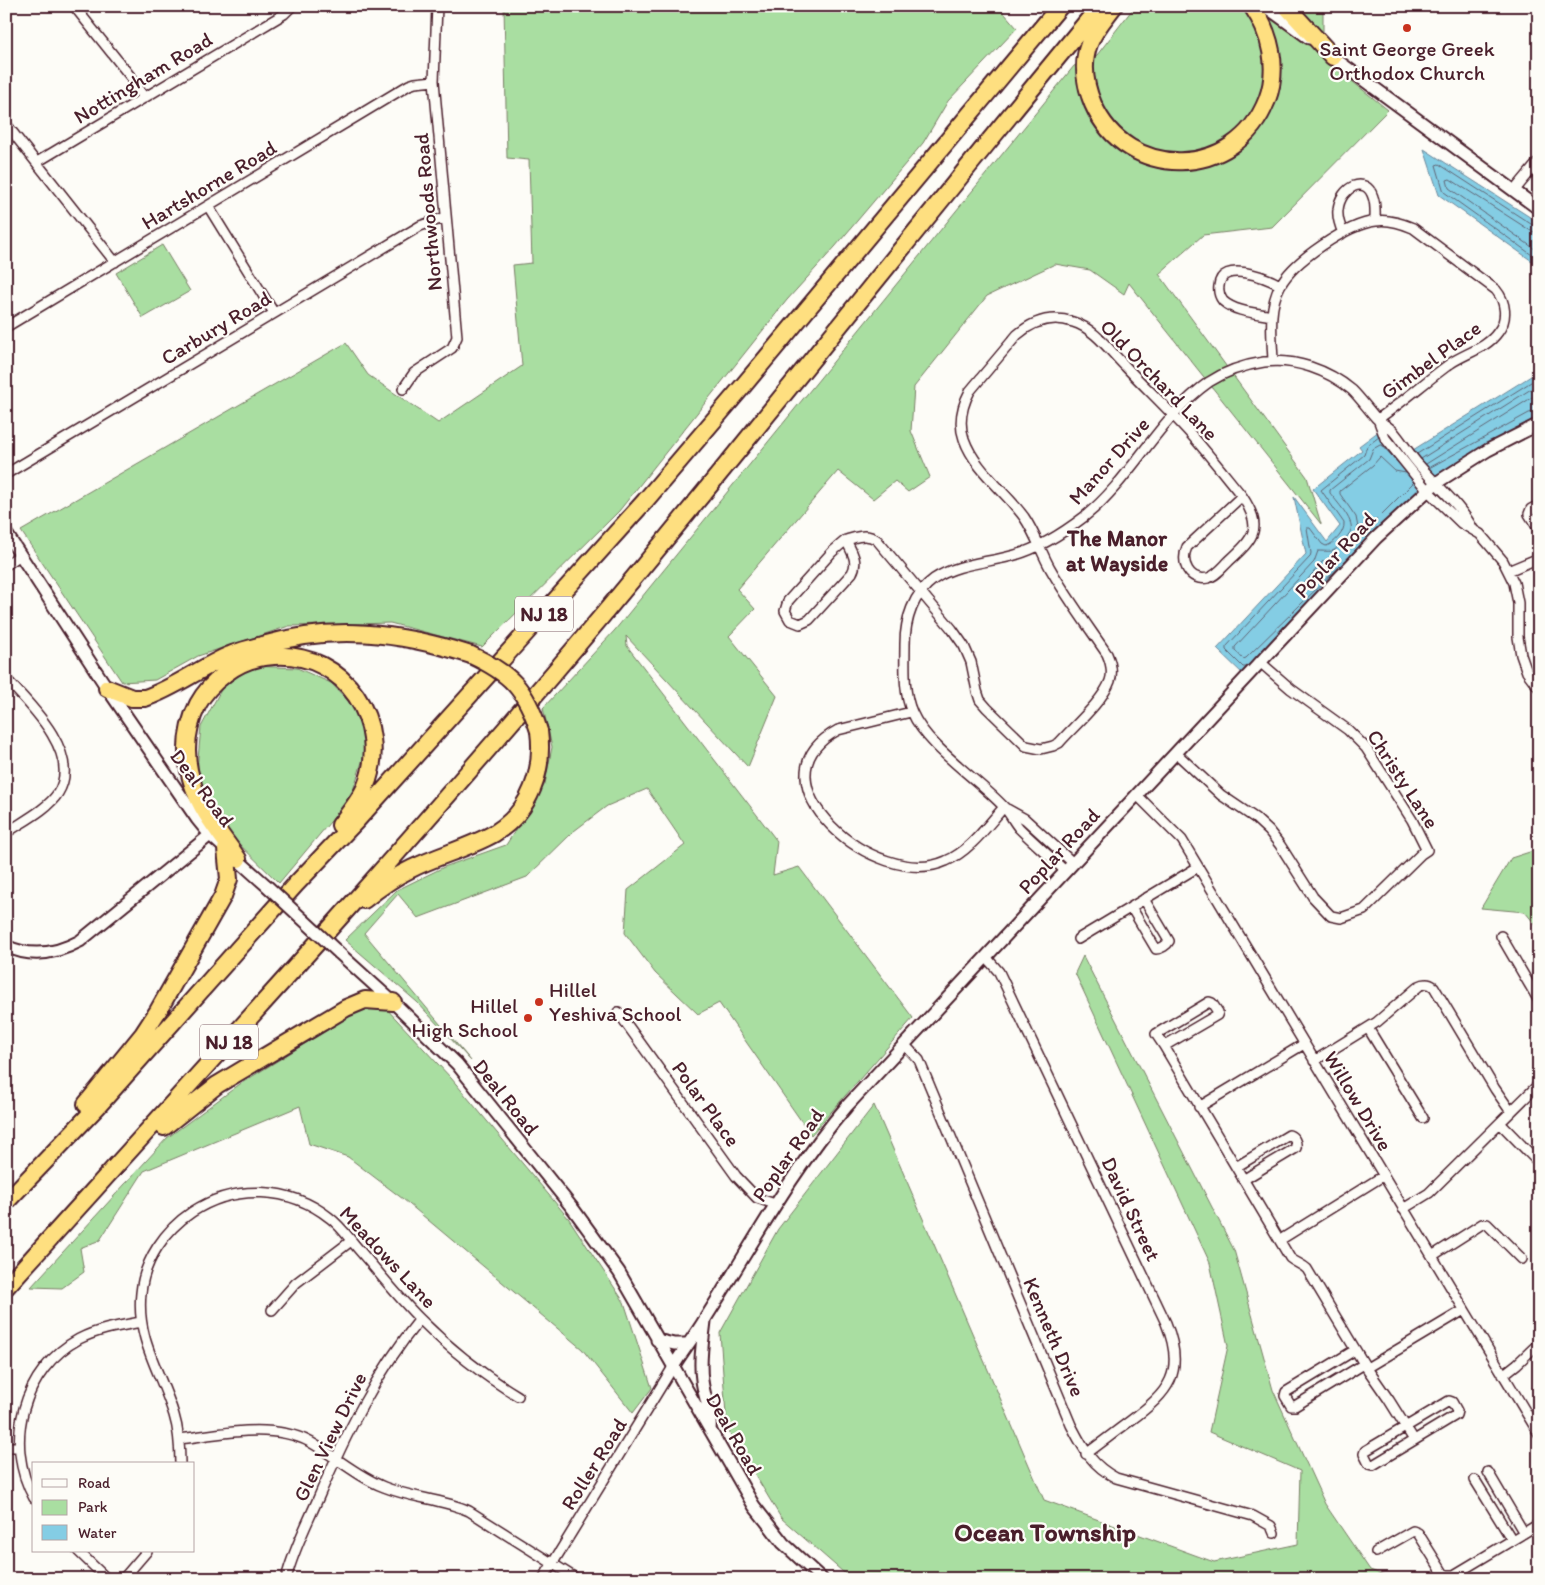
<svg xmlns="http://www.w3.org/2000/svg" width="1545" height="1585" font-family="Itim,sans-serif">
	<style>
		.green { fill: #a9dea1; stroke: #7a7e66 }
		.water { fill: #84cde4; stroke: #6d879a }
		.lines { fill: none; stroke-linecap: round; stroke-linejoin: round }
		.shore { stroke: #616575; stroke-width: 1 }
		.minor-casing { stroke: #4a1f2b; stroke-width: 12 }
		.tertiary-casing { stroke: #4a1f2b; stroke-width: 15 }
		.motorway-casing { stroke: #4a1f2b; stroke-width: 20 }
		.minor { stroke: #fdfcf7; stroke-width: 9 }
		.tertiary { stroke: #fdfcf7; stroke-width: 11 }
		.motorway { stroke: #fedf80; stroke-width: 16 }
		.tertiary-bridge-casing { stroke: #4a1f2b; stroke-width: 15; stroke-linecap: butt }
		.motorway-bridge-casing { stroke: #4a1f2b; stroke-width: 20; stroke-linecap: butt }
		.tertiary-bridge { stroke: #fdfcf7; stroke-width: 11 }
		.motorway-bridge { stroke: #fedf80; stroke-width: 16 }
		.poi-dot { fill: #c8321e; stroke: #fdfcf7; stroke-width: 2 }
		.labels { text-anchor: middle; stroke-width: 4.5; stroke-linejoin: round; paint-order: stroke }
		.shield { fill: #fdfcf7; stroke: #806168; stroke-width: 1 }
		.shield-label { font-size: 20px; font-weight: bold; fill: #4a1f2b }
		.poi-label { font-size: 21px; fill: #4a1f2b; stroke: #fdfcf7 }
		.street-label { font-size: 21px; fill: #4a1f2b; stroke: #fdfcf7 }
		.neighbourhood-label { font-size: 22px; font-weight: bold; fill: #4a1f2b; stroke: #fdfcf7 }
		.district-label { font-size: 26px; font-weight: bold; fill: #4a1f2b; stroke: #fdfcf7 }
	</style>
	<rect width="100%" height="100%" fill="#fdfcf7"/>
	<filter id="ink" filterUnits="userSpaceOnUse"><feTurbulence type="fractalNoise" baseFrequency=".02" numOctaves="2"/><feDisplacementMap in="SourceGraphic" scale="10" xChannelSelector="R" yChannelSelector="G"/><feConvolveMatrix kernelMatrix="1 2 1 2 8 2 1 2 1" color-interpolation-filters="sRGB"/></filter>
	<g filter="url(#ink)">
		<path class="green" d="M504 6H998L1017 28 948 101 923 143 835 247 787 300 619 511 482 647 390 623 289 626 198 656 155 680 122 682 21 531 346 343 368 375 438 423 522 366 513 265 532 263 529 160 507 158Z
			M1135 6H1323V58L1388 110 1272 227 1203 235 1159 274 1307 477 1321 524 1129 283 1124 294 1090 270 1055 264 987 296 914 387 911 431 930 477 908 492 895 481 873 499 838 471 737 589 755 609 729 636 777 696 748 767 626 636 627 646 777 841 773 875 799 867 913 1018 811 1135 719 1003 698 1014 655 973 625 933 628 890 685 845 647 789 607 806 574 831 527 877 418 918 398 894 364 933 471 1061 417 1002 345 940 397 890 444 867 506 845 545 784 552 747 543 708 615 630 1074 66 1097 55Z
			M162 245 190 291 143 318 116 273Z
			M253 666 297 668 331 683 357 710 366 749 351 797 279 883 232 837 207 801 197 769 201 727 222 688Z
			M1539 849V929L1525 912 1481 908 1511 858Z
			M1083 956 1234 1250 1273 1390 1325 1504 1370 1570 1394 1579H851L781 1518 727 1428 720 1333 778 1229 874 1105 1044 1500 1214 1562 1298 1544 1300 1471 1209 1432 1228 1346 1210 1263 1075 973Z
			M369 1004 383 1005 451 1078 569 1219 624 1302 652 1388 633 1413 582 1349 403 1199 348 1157 309 1144 300 1106 144 1171 100 1240 80 1248 84 1272 62 1288 31 1287 167 1138 240 1084Z"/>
		<path class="water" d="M1424 149 1539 223V266L1439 195Z
			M1539 371V429L1438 485 1245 676 1217 649 1306 554 1294 497 1327 542 1340 526 1313 489 1362 450 1359 446 1383 428 1405 455Z"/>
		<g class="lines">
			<path class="shore" d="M1539 227 1534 226 1439 164 1436 165 1444 192 1539 260
				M1539 233 1531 231 1450 179 1447 180 1449 188 1539 252
				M1417 454 1539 377
				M1421 459 1539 384
				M1426 464 1539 393
				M1429 468 1529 413 1539 411
				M1406 473 1395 471 1380 457 1373 465 1340 491V494L1356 517 1359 533H1363L1414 482
				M1349 557 1246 658 1243 659 1235 650V647L1314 562 1318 551C1334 551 1332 554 1344 540 1346 537 1350 534 1351 530 1354 520 1336 501 1330 493V490L1369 459 1373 449 1380 445H1382L1399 464
				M1329 560 1331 561V564L1306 589H1303V585L1323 561Z
				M1246 667H1243L1226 650V647L1310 557 1311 553 1307 528H1310L1322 544 1326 546C1334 544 1345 532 1344 523L1321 490 1364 455 1367 446 1379 437"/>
			<defs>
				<path id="minor" d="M74 6 134 81 144 98
					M6 124 115 262
					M37 162 284 14 292 6
					M1514 191 1539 161
					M208 206 274 313
					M1343 233C1340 226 1337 218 1338 210 1340 187 1366 174 1373 197 1376 205 1375 213 1375 221
					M1272 316C1257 313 1235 312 1223 301 1220 297 1218 292 1219 286 1221 259 1267 278 1280 285
					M6 327 409 85 415 83 434 81
					M1273 361C1272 336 1268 308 1280 286 1293 261 1348 224 1376 221 1389 219 1401 223 1413 228L1496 290C1506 302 1508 319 1498 332 1487 348 1466 353 1451 363 1426 381 1403 402 1378 419
					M403 389 414 373 452 348 457 337 434 81 437 6
					M1378 419 1385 438 1427 490 1461 523 1480 534 1503 561 1514 583 1518 603V637L1521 655 1527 672 1539 688
					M6 474 420 226 446 217
					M1242 496C1263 528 1255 537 1229 561 1223 567 1216 576 1208 578 1189 582 1180 562 1187 547Z
					M1539 505 1531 509 1529 514 1539 530
					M846 540C858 537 866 533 877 540L952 629 964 646 971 662 977 691 980 700 987 708 1026 746 1041 749 1053 746 1059 743C1073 727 1103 701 1110 681 1113 672 1111 663 1107 654 1088 626 1067 598 1050 568 1041 552 1035 533 1024 517 1005 491 975 470 964 439 958 422 962 406 970 391L1017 335C1033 321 1052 315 1073 322 1094 328 1110 351 1125 366 1146 388 1168 409 1188 431 1207 452 1224 474 1242 496
					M846 540C851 551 859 561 852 573L809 620 800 624 790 620 785 611 788 601 832 552Z
					M6 565 20 555
					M1508 571 1539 558
					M6 679C31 705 82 755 58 793 48 809 22 822 6 833
					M911 712 838 730C745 780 877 892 946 861 970 851 987 826 1004 807
					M1176 753 1221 795 1255 818 1269 831 1280 845 1313 897 1331 916 1341 918 1364 910 1421 854 1427 850 1412 820 1366 748 1348 730 1291 689 1260 662
					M1137 795 1182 840 1539 1434
					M1007 809 1025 819 1073 863
					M1065 871C1051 857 1034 843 1019 828 1013 821 1010 813 1004 807 977 778 927 747 912 712 903 692 905 666 905 644 905 620 913 594 934 579 957 563 988 563 1015 555 1040 548 1063 533 1084 517 1132 479 1158 418 1209 382 1226 371 1244 365 1264 362 1295 358 1328 370 1352 390 1361 399 1368 409 1376 418 1381 423 1388 426 1393 431 1402 441 1409 454 1419 465 1437 486 1460 504 1473 529
					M1131 907 1156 949C1161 949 1167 945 1169 941L1144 899
					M1501 936 1539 1001
					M1078 939 1198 867
					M986 957 999 972 1166 1323C1186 1373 1169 1392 1130 1421 1115 1432 1101 1443 1086 1454
					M1209 1002 1212 1003 1218 1012 1217 1015 1164 1046 1156 1034Z
					M618 1012 736 1176 757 1198 775 1204
					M1368 1028 1423 1118
					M904 1044 919 1060 1071 1425C1083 1448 1091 1465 1116 1478L1253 1516 1271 1526 1274 1533
					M1164 1046 1290 1258C1296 1263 1302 1264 1307 1269L1364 1364 1389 1400 1414 1440
					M1314 1061 1377 1022 1419 986C1425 983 1429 983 1434 987L1495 1089 1511 1112
					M1199 1107 1304 1044
					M1500 1123 1539 1163
					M1236 1167 1289 1135C1294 1137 1297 1142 1296 1148L1243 1180
					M1403 1209 1429 1193 1539 1084
					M1280 1240 1383 1176
					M1432 1256 1482 1224H1487L1522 1259
					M272 1310 296 1283 351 1241
					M1355 1350 1286 1392 1285 1396 1291 1406H1295L1364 1364
					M1367 1368 1464 1310
					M1503 1375 1517 1364 1539 1343
					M1449 1401 1452 1402 1457 1411 1456 1415 1373 1465 1369 1464 1364 1454 1365 1451Z
					M179 1439C221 1434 272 1422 310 1442 335 1456 358 1477 384 1487 411 1498 442 1499 469 1511L577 1579
					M6 1447H19
					M180 1464C180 1447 179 1431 174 1415 161 1372 136 1340 141 1293 144 1260 165 1230 192 1212 234 1184 290 1186 330 1218 342 1227 350 1240 360 1251 380 1274 399 1298 420 1319 450 1349 483 1375 518 1396
					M1488 1472 1524 1533
					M1475 1480 1512 1540
					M34 1498C3 1443 23 1369 79 1339 99 1329 119 1326 141 1322
					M78 1551 107 1579
					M1376 1552 1413 1531 1418 1533 1443 1573 1447 1575H1454L1539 1524
					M123 1579 147 1551
					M286 1579C293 1551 306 1526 317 1501 345 1436 375 1374 420 1319
					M543 1579 673 1367"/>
				<path id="tertiary" d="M1265 6 1309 38
					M1327 53 1539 209
					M6 533 107 688 197 819 210 835 267 886
					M6 946C31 958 56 954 80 941L210 835
					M339 953 393 1002 457 1064 574 1210 619 1272 754 1506 783 1543 822 1579
					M705 1321C703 1340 699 1360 702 1380 704 1399 712 1410 710 1430
					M657 1340 674 1344H687
					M673 1367C683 1350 695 1336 705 1319 751 1247 791 1171 847 1106L1376 538 1436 483 1488 450 1539 424"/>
				<path id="motorway" d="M1114 6C1105 18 1094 30 1089 44 1082 63 1085 85 1093 104 1127 182 1236 180 1267 100 1279 68 1271 34 1252 6
					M1286 6 1333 57
					M107 688 132 698H145C175 688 201 667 230 655 239 651 249 649 259 646 333 624 399 632 471 655
					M238 859C222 835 201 812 193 785 184 758 185 730 198 704 205 691 213 683 225 674 239 663 256 657 274 656 345 651 392 724 365 788 359 801 349 813 340 825
					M364 900C379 888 394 877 411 869 439 855 469 848 495 833 531 811 544 770 539 731
					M86 1104 143 1034 158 1011 223 896 229 879 226 849
					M164 1127 217 1085 346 1008 365 1000 393 1002
					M6 1202 98 1106 296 884 358 819 645 501 743 386 1060 6
					M6 1287C207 1065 409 845 602 616 770 415 932 208 1100 6"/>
			</defs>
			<use href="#minor" class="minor-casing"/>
			<use href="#tertiary" class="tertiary-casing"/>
			<use href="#motorway" class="motorway-casing"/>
			<use href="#minor" class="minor"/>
			<use href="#tertiary" class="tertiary"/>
			<use href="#motorway" class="motorway"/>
			<defs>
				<path id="tertiary-bridge" d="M267 886 339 953"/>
				<path id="motorway-bridge" d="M471 655C510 673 526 689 539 731"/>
			</defs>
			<use href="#tertiary-bridge" class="tertiary-bridge-casing"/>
			<use href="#motorway-bridge" class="motorway-bridge-casing"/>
			<use href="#tertiary-bridge" class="tertiary-bridge"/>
			<use href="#motorway-bridge" class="motorway-bridge"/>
		</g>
	</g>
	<g class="poi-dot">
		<circle cx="1407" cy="28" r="5"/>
		<circle cx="539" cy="1002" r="5"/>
		<circle cx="528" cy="1018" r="5"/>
	</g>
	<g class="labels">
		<g class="shield">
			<rect x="515" y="596.5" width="58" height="35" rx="4"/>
			<rect x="200" y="1024.5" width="58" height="35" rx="4"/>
		</g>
		<g class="shield-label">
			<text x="544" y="621">NJ 18</text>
			<text x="229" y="1049">NJ 18</text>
		</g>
		<g class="poi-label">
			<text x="1407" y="56">Saint George Greek<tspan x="1407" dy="24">Orthodox Church</tspan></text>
			<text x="549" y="997" text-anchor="start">Hillel<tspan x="549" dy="24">Yeshiva School</tspan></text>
			<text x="518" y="1013" text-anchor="end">Hillel<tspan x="518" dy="24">High School</tspan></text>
		</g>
		<g class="street-label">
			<text transform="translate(143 78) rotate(-31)" y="7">Nottingham Road</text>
			<text transform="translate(209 185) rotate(-31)" y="7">Hartshorne Road</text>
			<text transform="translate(428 212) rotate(-95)" y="7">Northwoods Road</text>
			<text transform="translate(216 328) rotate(-31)" y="7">Carbury Road</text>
			<text transform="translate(1431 360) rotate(-36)" y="7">Gimbel Place</text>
			<text transform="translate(1159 380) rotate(46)" y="7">Old Orchard Lane</text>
			<text transform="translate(1109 461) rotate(-48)" y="7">Manor Drive</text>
			<text transform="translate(1335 555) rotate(-47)" y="7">Poplar Road</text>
			<text transform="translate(1403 779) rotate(57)" y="7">Christy Lane</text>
			<text transform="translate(202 788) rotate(53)" y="7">Deal Road</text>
			<text transform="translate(1059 851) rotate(-47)" y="7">Poplar Road</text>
			<text transform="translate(506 1097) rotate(51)" y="7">Deal Road</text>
			<text transform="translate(1358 1101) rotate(59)" y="7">Willow Drive</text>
			<text transform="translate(706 1104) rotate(54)" y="7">Polar Place</text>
			<text transform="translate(788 1155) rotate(-55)" y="7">Poplar Road</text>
			<text transform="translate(1131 1209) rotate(65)" y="7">David Street</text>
			<text transform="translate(388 1257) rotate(47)" y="7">Meadows Lane</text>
			<text transform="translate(1054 1337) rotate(67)" y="7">Kenneth Drive</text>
			<text transform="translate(734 1434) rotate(60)" y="7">Deal Road</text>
			<text transform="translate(330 1437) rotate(-64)" y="7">Glen View Drive</text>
			<text transform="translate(594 1464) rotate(-58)" y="7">Roller Road</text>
		</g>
		<g class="neighbourhood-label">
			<text x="1117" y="546">The Manor<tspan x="1117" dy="25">at Wayside</tspan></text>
		</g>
		<g class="district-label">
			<text x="1045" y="1541">Ocean Township</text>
		</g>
	</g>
	<rect width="1545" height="1585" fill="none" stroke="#fdfcf7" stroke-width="25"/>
	<rect x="12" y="12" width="1520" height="1560" fill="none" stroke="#4a1f2b" stroke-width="2" filter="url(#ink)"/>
	<rect x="32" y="1462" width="162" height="90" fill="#fdfcf7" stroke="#b5a4a5"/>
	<rect x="42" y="1479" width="25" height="8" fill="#fdfcf7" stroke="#b5a4a5"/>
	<text x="78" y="1488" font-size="15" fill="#4a1f2b">Road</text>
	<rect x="42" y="1500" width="25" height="15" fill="#a9dea1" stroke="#b5a4a5"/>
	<text x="78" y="1512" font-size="15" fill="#4a1f2b">Park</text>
	<rect x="42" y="1525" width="25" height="15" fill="#84cde4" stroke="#b5a4a5"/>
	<text x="78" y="1538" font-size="15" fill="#4a1f2b">Water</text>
</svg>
